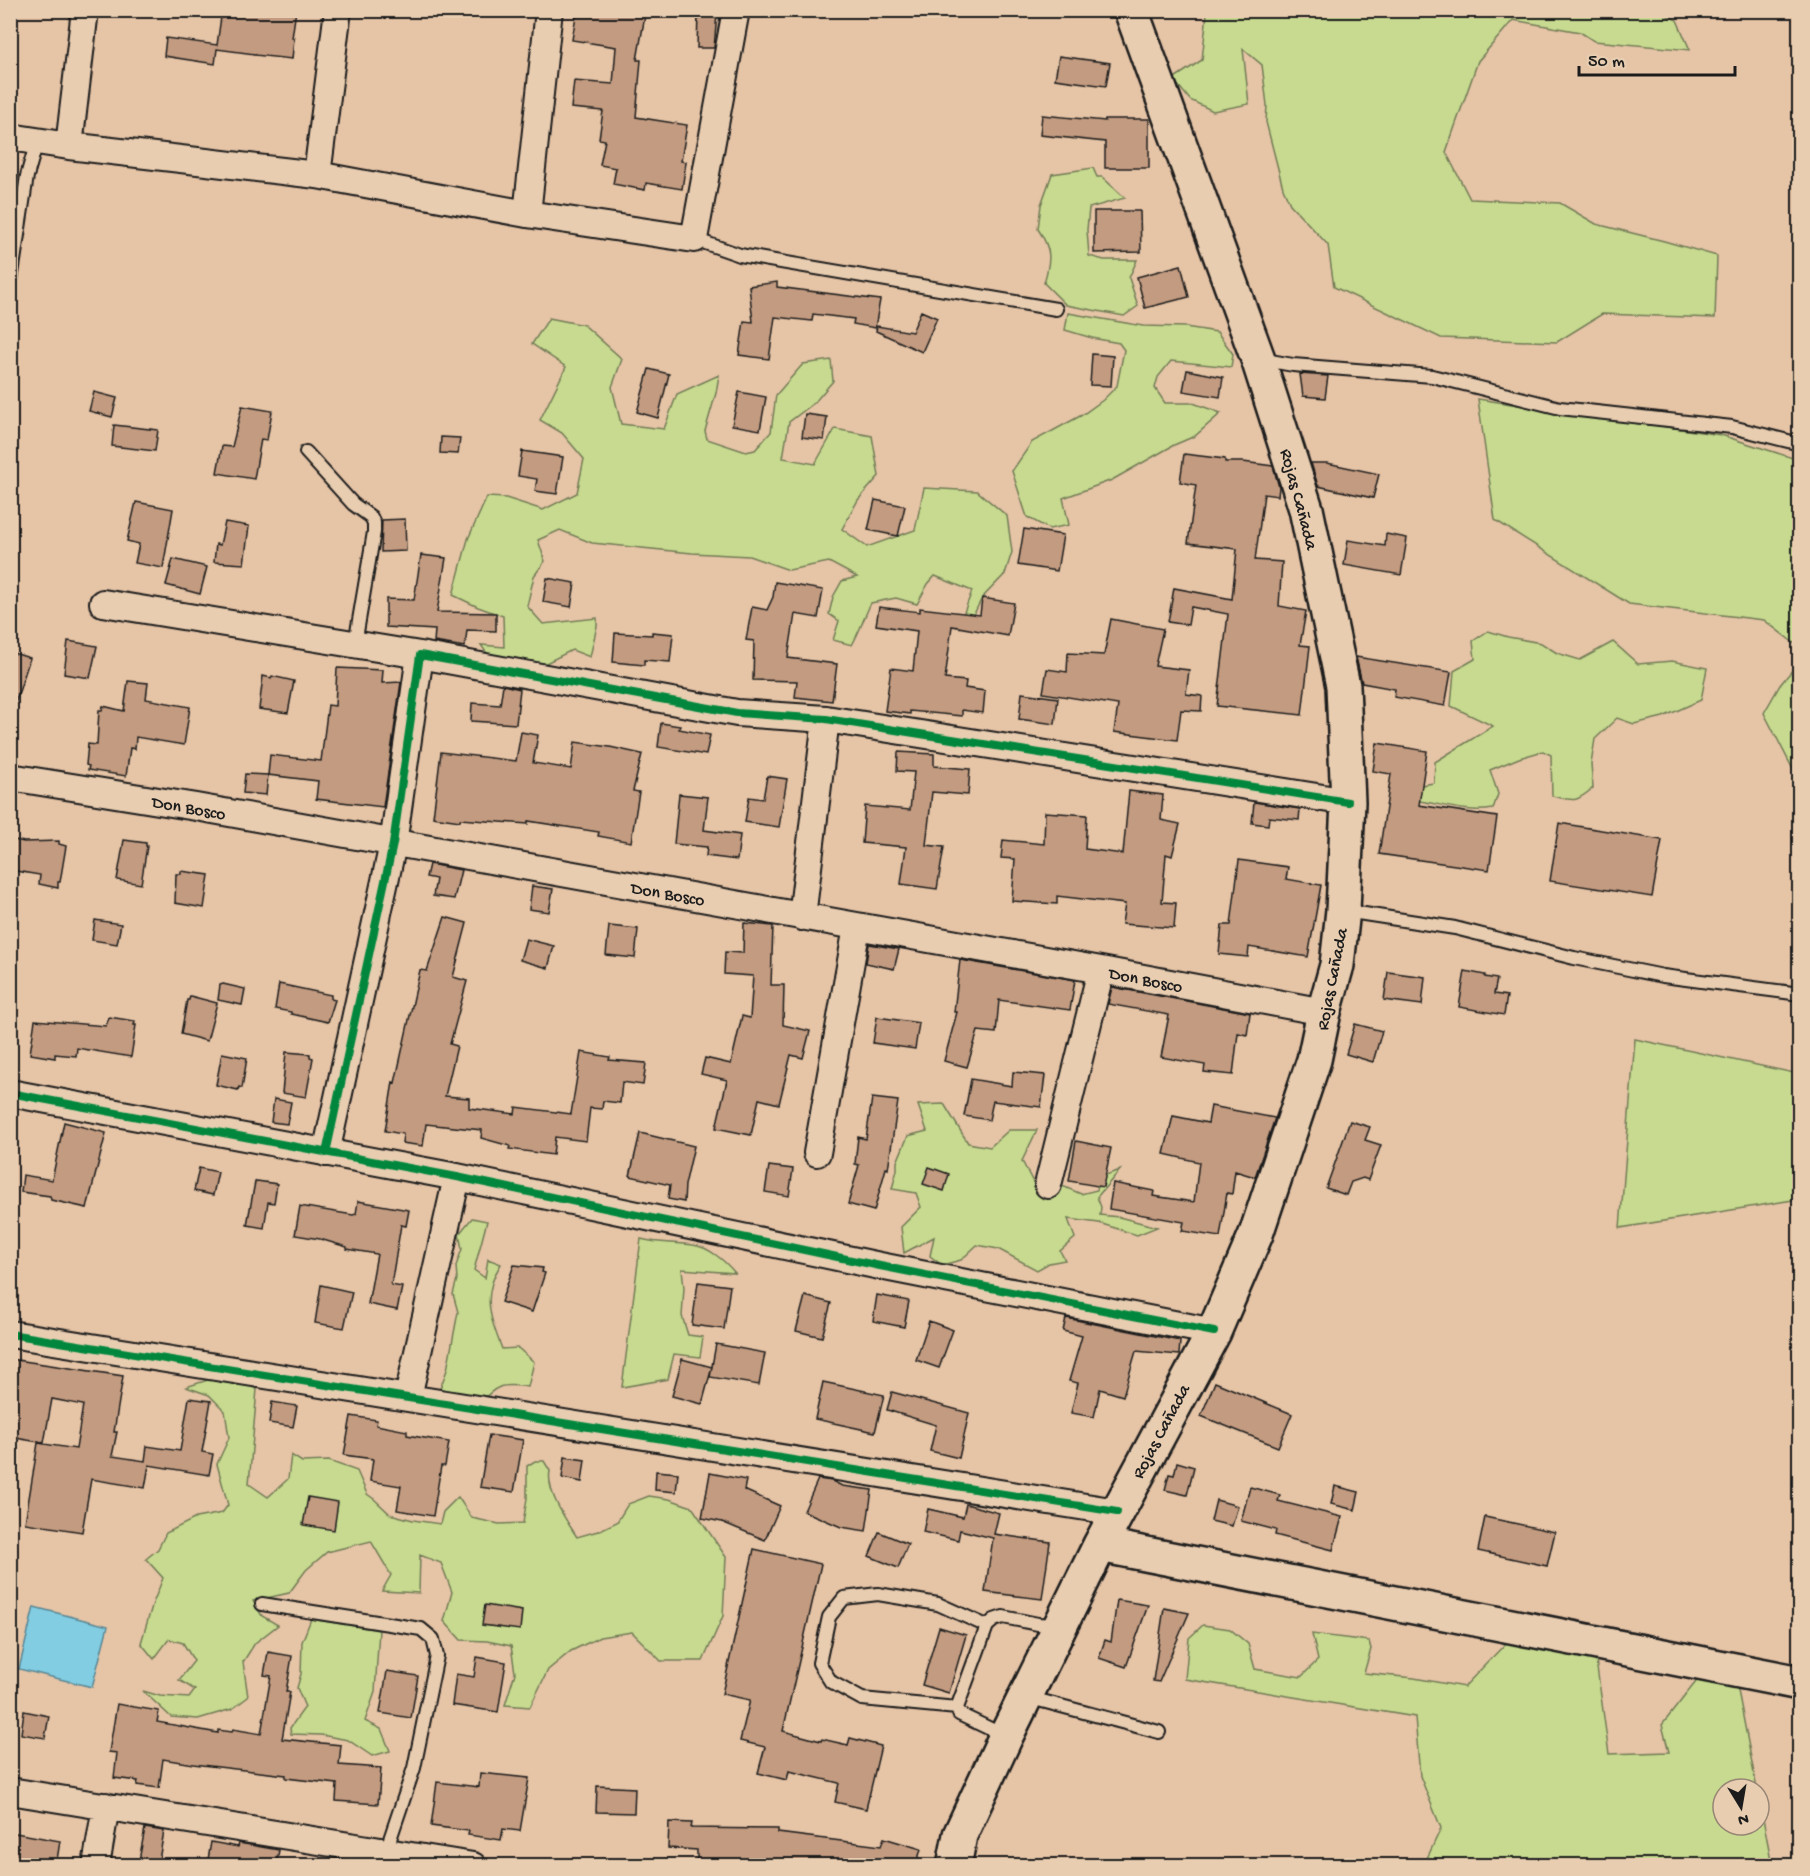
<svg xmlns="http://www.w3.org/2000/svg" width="1810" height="1876" font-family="'Gochi Hand',sans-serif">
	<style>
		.green { fill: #c7da8f; stroke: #727b56; stroke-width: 1.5 }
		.water { fill: #82cde2; stroke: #598693; stroke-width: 1.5 }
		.building { fill: #c39b80; stroke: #1c1c1c; stroke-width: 1.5 }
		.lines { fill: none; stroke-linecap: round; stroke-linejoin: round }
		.lane-casing { stroke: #1c1c1c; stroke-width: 16 }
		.street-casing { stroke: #1c1c1c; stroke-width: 30 }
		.secondary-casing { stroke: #1c1c1c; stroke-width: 38 }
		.lane { stroke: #e9cdb0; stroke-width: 12 }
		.street { stroke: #e9cdb0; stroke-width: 26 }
		.secondary { stroke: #e9cdb0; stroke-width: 33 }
		.cycleway-casing { stroke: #e9cdb0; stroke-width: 11 }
		.cycleway { stroke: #00873e; stroke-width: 8 }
		.labels { text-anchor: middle; stroke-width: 6; stroke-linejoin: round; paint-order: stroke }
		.street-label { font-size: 18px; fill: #1c1c1c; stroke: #e9cdb0 }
	</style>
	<rect width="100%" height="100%" fill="#e6c4a6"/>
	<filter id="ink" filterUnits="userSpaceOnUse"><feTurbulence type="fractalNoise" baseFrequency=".0167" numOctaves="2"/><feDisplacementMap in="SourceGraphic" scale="12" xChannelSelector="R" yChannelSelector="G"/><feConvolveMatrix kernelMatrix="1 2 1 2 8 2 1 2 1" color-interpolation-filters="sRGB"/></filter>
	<g filter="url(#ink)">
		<path class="green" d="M1202 11H1658L1677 20 1690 50 1594 41 1580 32 1513 20 1478 61 1446 152 1470 199 1560 203 1596 224 1664 241 1717 256 1715 318 1602 314 1557 342 1441 338 1334 287 1328 245 1290 204 1283 188 1266 122 1267 105 1262 65 1243 49 1249 104 1213 111 1190 100 1173 79 1202 60 1207 13Z
			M1093 168 1097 177H1102L1125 198 1089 208 1087 230 1089 256 1104 260H1137L1129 278 1138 306 1124 316 1066 305 1044 283C1051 259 1052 250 1038 229L1041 205 1052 174Z
			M1068 313 1143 326 1185 327 1217 332 1233 354 1231 367 1171 361 1158 377 1155 388 1165 403H1193L1221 413 1195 436 1174 445 1112 480 1063 498 1069 525 1049 529 1027 517 1012 471 1032 442 1082 415 1103 400 1117 386 1124 350 1119 343 1092 338 1065 330Z
			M549 318 584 325 622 359 612 387 621 424 664 429 677 394 719 375 716 393 705 431 707 439 746 452 755 450 771 432 776 395 803 364 831 360 833 381 814 403 789 422 783 458 815 464 835 429 872 436 879 476 858 500 842 529 867 547 915 530 924 488 977 491 1007 516 1012 552 1005 574 982 598 972 618 963 615 972 591 935 576 928 584 917 604 896 598 871 603C864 617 860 631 852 645L833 640 839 621 829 614 833 597 842 581 857 577 829 562 789 570 749 556 692 553 592 543 560 530 538 540 545 561 534 576 527 606 543 624 597 618V626L590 657 572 650 542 665 493 662 481 645 504 647 503 616 478 607 453 595 468 539 487 497 506 498 543 510 577 493 584 459 562 433 540 420 566 367 532 344Z
			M1478 399 1721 435 1799 460V647L1764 620 1629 604 1495 520Z
			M1488 631 1508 637 1541 643 1557 653 1580 660 1613 642 1638 664 1672 661 1707 668 1701 700 1663 717 1634 724 1617 718 1595 739 1591 764 1593 788C1575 803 1575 801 1552 796L1551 755 1543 751 1519 758 1490 770 1498 794 1493 809C1465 814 1437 802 1410 800L1408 787 1434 783 1435 762 1493 726 1451 706 1454 671 1475 659 1473 641Z
			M1799 662V781L1764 713 1780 685Z
			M1635 1039 1799 1074V1199L1620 1228Z
			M944 1104 968 1143 990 1147 1009 1130H1037L1022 1161 1038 1192 1053 1182 1081 1194 1097 1190 1100 1177 1120 1170 1097 1197 1101 1207 1100 1215 1119 1217 1157 1227 1137 1235 1099 1223 1068 1219 1075 1238 1060 1251 1065 1260 1049 1263 1037 1270 998 1249 977 1245 961 1260 942 1265 930 1256 934 1237 904 1253 901 1227 921 1207 916 1193 892 1189 897 1170V1162L908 1136 927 1131 918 1105Z
			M472 1218 487 1221 474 1270 485 1278 488 1259 501 1264C481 1295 490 1317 502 1349L518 1348 534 1362 528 1387C500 1383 497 1385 478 1405L439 1391 447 1370 458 1312 453 1294 457 1279 456 1266 462 1249 459 1234Z
			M641 1239C658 1244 675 1242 693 1245 709 1247 725 1261 735 1273L682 1269 684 1288 682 1316 688 1335 703 1337 700 1357 674 1354 668 1379 622 1387Z
			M217 1377 236 1381 257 1389 249 1484 268 1497 288 1479 291 1455 302 1462 329 1461 357 1471 367 1494 374 1499 390 1514 413 1520 440 1524 443 1512 458 1497 472 1518 499 1524 523 1523 527 1498V1466L535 1461H544L550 1471C546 1492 566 1520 577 1537L598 1531 617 1522 628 1504 649 1496 669 1499 692 1507 726 1557 723 1616 703 1661H661L632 1632 600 1637 571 1651 548 1670 530 1707 505 1705 515 1673 511 1646 487 1641 461 1640 444 1621 452 1592 441 1563 420 1555 419 1593 382 1591 391 1575 371 1541 327 1552 306 1570 289 1593 253 1601 262 1616 278 1625 255 1643 243 1662 248 1697 232 1709 198 1719 171 1717 143 1691 160 1696 189 1698 195 1690 179 1680 194 1661 183 1643 169 1639 154 1659 141 1643 152 1606 163 1578 146 1559 158 1549 166 1533 196 1518 222 1513 228 1505 217 1464 229 1438 225 1411 209 1395 186 1387Z
			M311 1619 379 1630 375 1692 365 1721 381 1729 390 1751 372 1756 348 1740 321 1735 291 1734 290 1728 305 1707 297 1688 301 1674 302 1642Z
			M1203 1625 1230 1629 1248 1644 1255 1669 1301 1677 1318 1660 1312 1634 1369 1641 1371 1649 1364 1673 1414 1678 1464 1687 1509 1640 1542 1645 1596 1660 1609 1754 1669 1752 1662 1725 1699 1678 1736 1680 1757 1789H1723V1825H1759V1798L1772 1865H1424L1441 1828 1420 1776 1415 1717 1185 1679 1189 1638Z"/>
		<path class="water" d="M34 1607 108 1626 92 1687 19 1669Z"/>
		<path class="building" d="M222 10H296L292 38H294L292 59 254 55 255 54 217 49 215 64 164 56 166 38 217 45Z
			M577 10H646L637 60H641L636 117 687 125 681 161 686 162 682 189 646 183 645 190 613 184 616 168 600 165 605 140 599 139 603 111 571 108 574 81 613 84 616 47 572 40Z
			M698 13 717 14 714 48H697Z
			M1059 56 1110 63 1106 86 1055 79Z
			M1042 115 1105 121V119H1149V168H1105V142L1040 135Z
			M1094 211H1140L1141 252 1094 253Z
			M1181 265 1189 297 1145 308 1137 277Z
			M777 282V287L880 300 875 328 853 324 854 319 813 314 812 321 775 317 769 359 739 355 744 321 753 322 749 286Z
			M921 311 937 318 922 352 876 331 877 326 912 332Z
			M1092 354 1113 356 1111 386 1090 385Z
			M649 369 669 374 658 418 637 412Z
			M1187 370 1223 377 1220 397 1183 391Z
			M1300 374 1328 376 1325 398 1303 396Z
			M94 392 117 398 112 417 89 411Z
			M739 392 766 397 760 430 732 425Z
			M242 406 272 411 267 440 261 439 254 479 217 473 222 446 232 447Z
			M805 414 827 417 824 440 802 437Z
			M114 425 158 430 155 451 112 446Z
			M441 437 460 438 458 454 440 453Z
			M522 451 563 457 557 494 535 491 537 479 518 476Z
			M1184 454 1225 459V462H1243L1273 466 1279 487 1278 496 1264 494 1255 560 1282 562 1279 606 1306 611 1300 645 1310 646 1302 715 1217 706 1228 614 1191 607 1188 625 1168 622 1174 588 1232 599 1237 549 1188 543 1196 485 1180 482Z
			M1311 463H1327L1379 474 1373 498 1318 486Z
			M875 500 905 506 898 536 868 530Z
			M136 502 173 509 163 568 135 563 139 544 127 541Z
			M405 519 406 551 381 552 382 520Z
			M225 522 249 526 244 564 214 562 216 544 220 545Z
			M1024 529 1063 535 1057 571 1018 565Z
			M1386 534 1407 538 1401 575 1344 565 1348 540 1385 546Z
			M421 555 446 558 437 612 496 613V631L467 630 465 647 434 642 435 630 386 627V599L414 600Z
			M173 559 207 567 200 594 166 585Z
			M547 578 575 583 571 607 543 602Z
			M775 582 823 590 818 618 795 614 788 658 837 664 832 701 795 697 797 681 753 680 754 641 746 640 752 607 767 610 773 597Z
			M982 598 1014 603 1008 636 952 626 945 679 966 681 965 688 985 691 983 713 962 710V716L910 711V714L885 711 891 668 913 671 917 631 876 625 879 607 920 612V608L980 615Z
			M1111 619 1163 629 1155 666 1189 670 1186 694 1202 696 1201 711 1181 710 1177 740 1114 732 1118 705 1043 693 1047 669 1067 672 1068 653 1104 655Z
			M652 632 673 634 670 662 644 660V665L613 662 615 633 652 635Z
			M68 641 97 646 90 678 64 674Z
			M10 652 30 658 13 710 10 709Z
			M1356 657 1451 672 1445 706 1394 697 1395 689 1362 683Z
			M337 668 383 670 382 683 401 682 383 807 316 799 318 781 268 775 270 755 321 761 328 705 335 706Z
			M263 676 271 678 272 676 294 681 288 713 259 709Z
			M128 681 148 683 146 699 190 707 184 745 136 737 135 749 130 748 126 776 88 770 89 766 86 765 88 744 97 745 99 710H102L103 706 124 711Z
			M503 685 520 689 516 724 471 721 472 703 500 705Z
			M1022 693 1058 698 1055 724 1019 719Z
			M661 723 680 726 679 729 710 735 706 755 658 747Z
			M521 732 538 735 533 763 571 769 575 742 610 747 642 754 633 791 639 792 631 842 598 836 599 832 528 821V824L460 819V821L433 817 441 752 516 761Z
			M1377 743 1427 751 1419 805 1497 817 1489 870 1379 854 1391 774 1373 771Z
			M898 752 934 754V766L970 769 968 795 932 792 926 845 944 847 937 889 901 884 906 847 862 843 865 806 910 810 914 772 897 771Z
			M245 774 268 775 266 795 243 793Z
			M767 776 787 779 779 827 745 822 749 797 763 799Z
			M1129 791 1163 795 1161 820 1180 824 1172 856 1166 854 1162 902 1176 903 1174 928 1122 924 1125 904 1057 896V904L1012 901 1015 859 1001 858 1003 840 1044 844 1045 812 1087 815 1085 849 1123 854Z
			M679 794 708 797 704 830 740 835 737 860 706 856 707 847 674 844Z
			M1254 802 1300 809 1299 820 1269 817 1268 825 1252 823Z
			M1559 823 1662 840 1652 897 1550 881Z
			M10 839 24 842 59 841V844L66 846 60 882H58V888L39 884 40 875 10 870Z
			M124 840 146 843V846H147L141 884 117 880Z
			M1239 860 1288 867 1286 879 1321 885 1308 957 1249 947 1248 957 1219 954 1222 925H1231Z
			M429 864 461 870 454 899 433 896 436 879 426 877Z
			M181 871 209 875 204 908 175 903 176 874H181Z
			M532 886 553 889 549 912 529 909Z
			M445 917 467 923 453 977 467 981 450 1044 457 1046 445 1096 469 1098V1108L515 1114 516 1107 571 1114 581 1052 610 1057 609 1060 646 1063 643 1085 622 1082 620 1103 603 1101 602 1109 590 1108 586 1141 555 1137 553 1155 509 1149 510 1146 481 1138 482 1130 426 1124 423 1146 402 1143 403 1134 385 1131 393 1082 395 1083 420 970 427 971Z
			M95 920 121 924 117 944 92 940Z
			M744 923 773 926 771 985H784L783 1025 810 1031 803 1058 791 1055 779 1104 759 1099 751 1135 716 1128 727 1080 701 1074 705 1058 731 1064 742 1016 750 1018 753 976 724 974 725 952 743 953Z
			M609 926 638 929 635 958 606 955Z
			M526 939 554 946 548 968 520 960Z
			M869 944 899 949 894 969 866 963Z
			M960 960 1075 980 1070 1010 999 1000 996 1033 978 1031 967 1067 944 1061 957 1012H954Z
			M1465 971 1485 975V977L1497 979 1494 994 1507 996 1504 1015 1459 1007Z
			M1388 972 1425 977 1422 1005 1384 1000Z
			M223 984 245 989 242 1005 218 1000 220 985Z
			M279 984 331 995V999L335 1000 328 1022 291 1014V1012L275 1009Z
			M1112 987 1250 1013 1247 1035 1238 1033 1233 1075 1204 1072 1205 1065 1161 1057 1169 1015 1108 1004Z
			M190 996 217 1003 207 1041 181 1034 187 1000H189Z
			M109 1017 135 1021 134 1025H136L131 1057 77 1048 76 1056 55 1054V1058L30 1054 35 1020 106 1026Z
			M877 1017 919 1023 915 1049 873 1043Z
			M1355 1024 1382 1031 1373 1062 1346 1054Z
			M286 1052 310 1054V1057L313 1058 306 1097 282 1093Z
			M222 1053 247 1058 242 1088 239 1087 238 1090 216 1085Z
			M1013 1072 1045 1075 1041 1107 993 1101 989 1120 964 1116 971 1079 1012 1086Z
			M872 1098 898 1101 888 1169 886 1168 874 1211 848 1204 859 1165 855 1164 858 1137 866 1139Z
			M274 1099 291 1102 287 1124 271 1122Z
			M1211 1106 1275 1118 1255 1177 1235 1171 1232 1194 1227 1193 1220 1237 1182 1231 1184 1222 1109 1209 1113 1183 1154 1191 1153 1196 1194 1202 1199 1162 1164 1154 1173 1116 1208 1123Z
			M1350 1121 1370 1127 1365 1140 1381 1145 1368 1180 1363 1178 1351 1182 1346 1195 1326 1188Z
			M64 1122 106 1133 87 1208 51 1200 50 1196 21 1192 23 1175 52 1180Z
			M640 1133 694 1146 685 1185 684 1202 668 1199 670 1185 630 1176Z
			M1076 1141 1111 1148 1103 1187 1069 1181Z
			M769 1166 793 1169 789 1196 765 1192Z
			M929 1167 949 1174 944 1191 923 1184Z
			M199 1168 218 1172 213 1195 194 1191Z
			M257 1181 277 1184 274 1203 268 1202 264 1228 247 1225 255 1182Z
			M358 1201 409 1210 406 1226 401 1225 391 1285 402 1287 397 1310 368 1304 377 1254 347 1249V1247L320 1239 295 1235 300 1206 353 1215 356 1214Z
			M514 1265 543 1268 542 1272 545 1273 532 1312 501 1302Z
			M698 1282 730 1286 724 1329 692 1325Z
			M321 1285 352 1292 344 1328 315 1323Z
			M877 1295 909 1301 904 1327 873 1321Z
			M805 1296 831 1303 822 1337 796 1331Z
			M1066 1318 1180 1341 1179 1355 1136 1351 1123 1396 1100 1389 1094 1417 1071 1413 1078 1383 1069 1381 1082 1336 1063 1331Z
			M929 1321 953 1330 939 1368 916 1360Z
			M716 1344 765 1353 759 1385 710 1377Z
			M10 1359 123 1376 114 1432H117L112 1456 145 1461 147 1446 180 1451 189 1398 211 1401 202 1452 213 1454 209 1475 149 1465 145 1488 91 1479 82 1532 25 1523 38 1443 76 1449 83 1405 52 1399 44 1443 10 1437Z
			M682 1359 712 1367 702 1404 672 1396Z
			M823 1382 884 1395 875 1432 815 1419Z
			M1215 1382 1292 1414 1278 1447 1201 1416Z
			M892 1392 969 1413 959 1458 930 1451 936 1425 887 1410Z
			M272 1402 297 1406 293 1427 269 1423Z
			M351 1416 377 1420 376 1425 407 1431V1435L449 1442 445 1466H441L433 1516 397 1510 401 1486 370 1481 373 1459 344 1455Z
			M489 1435 523 1440 514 1492 480 1487Z
			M565 1457 585 1460 582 1482 562 1478Z
			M1177 1462 1194 1467 1187 1495 1165 1490 1169 1474 1174 1475Z
			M656 1471 678 1473 676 1492 655 1490Z
			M710 1473 746 1480 744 1490 780 1506 765 1540 722 1522 702 1518Z
			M818 1479 832 1481 842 1486 872 1490 866 1531 841 1527 804 1511Z
			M1335 1486 1359 1492 1355 1510 1331 1504Z
			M1250 1487 1280 1495 1278 1501 1342 1517 1333 1550 1275 1535 1276 1530 1241 1521Z
			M308 1497 338 1502 334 1530 303 1525Z
			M1216 1500 1238 1506 1232 1526 1211 1521Z
			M966 1504 999 1513 994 1534 1050 1542 1042 1599 985 1592 993 1538 960 1530 958 1540 923 1532 928 1509 963 1517Z
			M1485 1517 1555 1532 1547 1566 1478 1551Z
			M879 1532 908 1544 898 1568 869 1556Z
			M754 1549 821 1564 783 1731 821 1741 822 1739 848 1745 850 1738 881 1746 866 1809 835 1802 839 1783 789 1771 787 1780 758 1773 765 1747 740 1741 750 1700 722 1694Z
			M1117 1600 1148 1605 1126 1667 1099 1658 1105 1640 1111 1642Z
			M485 1605 522 1611 520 1630 482 1625Z
			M1164 1608 1189 1613 1159 1682 1153 1681Z
			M939 1627 966 1635 949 1693 922 1685Z
			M268 1652 292 1656 286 1692H290L282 1739 341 1745 339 1765 381 1768 378 1804 336 1801 337 1784 286 1778V1775L193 1764 163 1759 159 1788 137 1785 138 1781 114 1778 117 1753 109 1752 117 1704 159 1711 157 1722 218 1733V1730L232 1732 233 1729 261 1734 271 1676 264 1675Z
			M477 1657 506 1662 498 1712 452 1705 456 1674 474 1677Z
			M387 1671 418 1676 411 1718 380 1713Z
			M24 1711 49 1716 45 1738 21 1734Z
			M480 1773 529 1778 520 1831 503 1829 501 1840 468 1835 469 1831 431 1826 437 1782 479 1787Z
			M597 1786 635 1788 634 1813 596 1812Z
			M669 1822 692 1823 691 1828 778 1829V1833L881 1846 884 1838 921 1849 916 1866H894L872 1859 871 1866H788V1864L733 1860V1864H697V1850L668 1848Z
			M145 1828 164 1831 158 1866H138Z
			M10 1832 60 1841 56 1866H10Z
			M211 1842 238 1847 239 1843 279 1850 276 1866H207Z"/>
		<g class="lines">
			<defs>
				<path id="lane" d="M694 239 740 255 1056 309
					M10 287 27 176 37 141
					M1260 359 1293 365 1432 376 1560 408 1732 427 1800 444
					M306 452 353 504 371 517 374 523V532L355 644
					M1345 911 1455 928 1574 958 1663 976 1800 994
					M262 1604 421 1629 433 1639 437 1656 414 1768 386 1851
					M1027 1697 1159 1732
					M957 1708 862 1699 831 1682 819 1663 829 1617 844 1598 878 1594 938 1604 987 1626
					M1005 1736 959 1714 957 1708 987 1626 994 1620 1003 1617 1038 1624 1058 1625"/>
				<path id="street" d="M10 137 69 146 317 175 527 214 694 239 736 10
					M69 146 85 10
					M317 175 338 10
					M527 214 549 10
					M103 603 420 655
					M10 777 196 807 1101 970 1324 1012
					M802 917 826 719
					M10 1093 457 1177 880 1266 1214 1332
					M326 1153 393 844 420 655 737 713 826 719 1348 802
					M817 1153 857 927
					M1048 1185 1101 970
					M10 1334 1117 1512
					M408 1397 457 1177
					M10 1791 473 1866
					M96 1866 106 1806"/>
				<path id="secondary" d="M1100 1545 1800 1683
					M954 1866 960 1835 1006 1736 1100 1545 1214 1332 1256 1234 1314 1060 1324 1012 1337 965 1343 910 1348 802 1343 686 1306 509 1258 359 1131 10"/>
			</defs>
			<use href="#lane" class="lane-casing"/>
			<use href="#street" class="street-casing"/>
			<use href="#secondary" class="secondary-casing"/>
			<use href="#lane" class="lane"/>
			<use href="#street" class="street"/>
			<use href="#secondary" class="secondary"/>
			<defs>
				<path id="cycleway" d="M10 1093 457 1177 880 1266 1214 1332
					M326 1153 393 844 420 655 737 713 826 719 1348 802
					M10 1334 1117 1512"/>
			</defs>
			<use href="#cycleway" class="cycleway-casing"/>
			<use href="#cycleway" class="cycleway"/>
		</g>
	</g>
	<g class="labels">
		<g class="street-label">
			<text transform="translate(1300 499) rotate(75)" y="6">Rojas Cañada</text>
			<text transform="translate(189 807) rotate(10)" y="6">Don Bosco</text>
			<text transform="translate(668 893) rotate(10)" y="6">Don Bosco</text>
			<text transform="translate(1146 979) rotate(11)" y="6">Don Bosco</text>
			<text transform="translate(1331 979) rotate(-79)" y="6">Rojas Cañada</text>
			<text transform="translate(1160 1431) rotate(-62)" y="6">Rojas Cañada</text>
		</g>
	</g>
	<rect width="1810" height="1876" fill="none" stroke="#e9cdb0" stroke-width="36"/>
	<rect x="18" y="18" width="1774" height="1840" fill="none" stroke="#1c1c1c" stroke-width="2" filter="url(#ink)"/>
	<g transform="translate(1741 1807) rotate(169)"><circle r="28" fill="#e9cdb0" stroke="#978675" stroke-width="1.5"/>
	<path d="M0-4.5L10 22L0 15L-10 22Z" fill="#1c1c1c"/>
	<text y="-9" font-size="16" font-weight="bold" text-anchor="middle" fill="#1c1c1c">N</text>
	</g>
	<path d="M1579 66v9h156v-9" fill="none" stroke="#1c1c1c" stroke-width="3"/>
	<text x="1588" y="66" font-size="18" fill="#1c1c1c" stroke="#e9cdb0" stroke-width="4.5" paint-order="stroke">50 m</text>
</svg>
